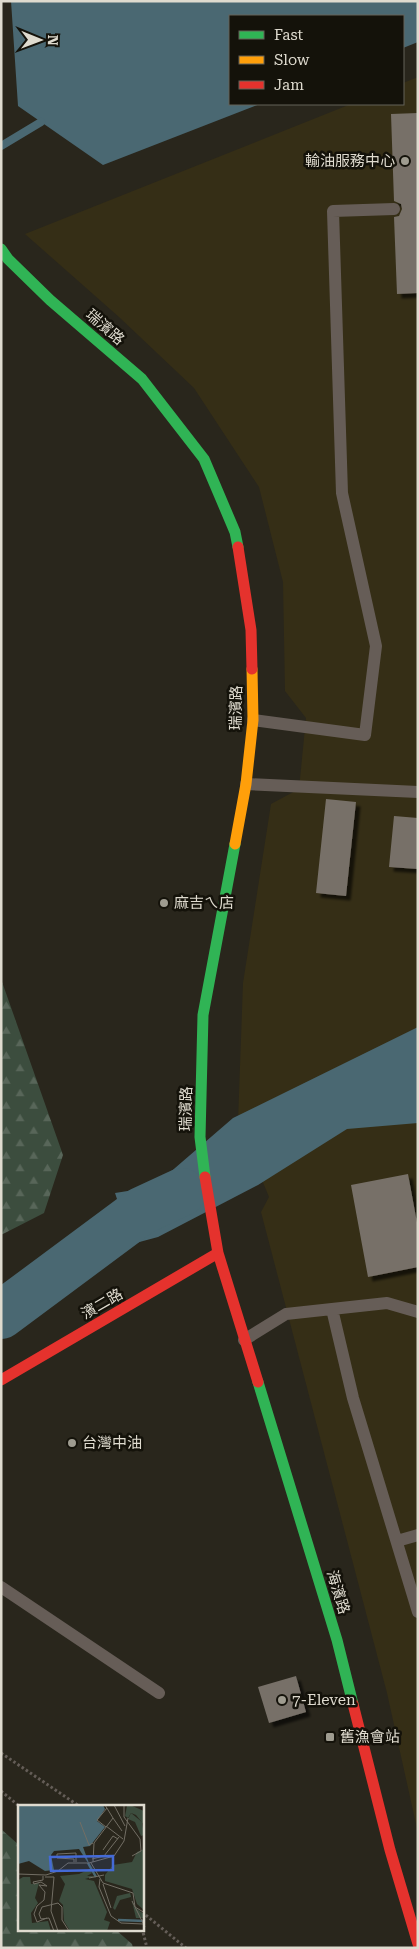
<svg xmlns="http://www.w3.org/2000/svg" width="419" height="1949" font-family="'Roboto Serif','Noto Sans TC',serif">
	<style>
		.built { fill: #352e16 }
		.forest { fill: url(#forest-firs) }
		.water { fill: #4a6872 }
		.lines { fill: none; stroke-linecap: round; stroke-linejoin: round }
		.stream { stroke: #4a6872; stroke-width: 8 }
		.river { stroke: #4a6872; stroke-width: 48 }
		.building { fill: #777068; filter: url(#shadow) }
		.path { stroke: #645d57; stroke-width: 3; stroke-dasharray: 2.5 2.5; stroke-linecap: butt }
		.lane { stroke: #665d57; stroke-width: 12 }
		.fast { stroke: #30b455; stroke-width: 11 }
		.slow { stroke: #ff9f0a; stroke-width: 11 }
		.jam { stroke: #e5322d; stroke-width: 11 }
		.poi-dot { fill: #9f9c90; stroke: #14120a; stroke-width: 2 }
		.labels { text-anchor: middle; stroke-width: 5; stroke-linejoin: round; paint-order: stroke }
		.poi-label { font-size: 15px; fill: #dfdbcf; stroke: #14120a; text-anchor: start }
		.street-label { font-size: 15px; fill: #dfdbcf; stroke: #14120a }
		.inset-river { fill: none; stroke: #4a6872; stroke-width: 2.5 }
		.inset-road { fill: none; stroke: #726e64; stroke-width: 1 }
		.view { fill: #446ad6; fill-opacity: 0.15; stroke: #446ad6; stroke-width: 2.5 }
		.inset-edge { fill: none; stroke: #dfdbcf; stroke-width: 2.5 }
	</style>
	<defs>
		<pattern id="forest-firs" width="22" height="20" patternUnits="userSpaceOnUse" patternTransform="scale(1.25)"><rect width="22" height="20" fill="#3c4d3e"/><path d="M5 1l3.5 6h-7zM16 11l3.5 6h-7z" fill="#586659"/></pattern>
		<filter id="shadow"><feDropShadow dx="4.5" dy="4.5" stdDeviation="1" flood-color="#0009"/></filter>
	</defs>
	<rect width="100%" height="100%" fill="#29261c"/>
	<path class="built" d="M418 77V1833L387 1693 261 1212 269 1197 238 1122 243 983 271 804 299 789 306 718 285 691 283 582 259 487 194 388 119 317 25 234 351 104H403V83Z"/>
	<path class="forest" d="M1 979 63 1155 44 1213 1 1235Z
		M1 1829 19 1845V1930H116L132 1944 133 1948H1Z"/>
	<path class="water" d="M11 1H418V42L403 48V16H230V104H260L103 165 18 106Z
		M418 1027V1123L347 1129 258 1185 158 1237 132 1244 115 1193 153 1187 233 1118Z"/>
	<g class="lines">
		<path class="stream" d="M1 146 41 122"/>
		<path class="river" d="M1 1315 141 1211 182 1192"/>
	</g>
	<path class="building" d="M418 113V293L397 294 394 217 399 216 402 209 401 204 394 201 391 114Z
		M326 799 356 802 346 896 316 893Z
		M394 816 418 818V869L389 867Z
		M408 1174 418 1228V1267L368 1277 351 1185Z
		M296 1676 306 1712 269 1723 258 1687Z"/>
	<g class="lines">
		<path class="path" d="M1 1753 79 1806
			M1 1791 19 1806
			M142 1912 186 1948
			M142 1928 147 1948"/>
		<path class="lane" d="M253 720 365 735 376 646 342 493 333 211 394 209
			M246 784 418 792
			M332 1309 353 1398 418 1612
			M244 1340 286 1314 387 1303 418 1312
			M397 1541 418 1535
			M1 1587 159 1693"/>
		<path class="fast" d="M1 249 8 259 50 300 142 379 204 459 235 532 238 547
			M205 1177 200 1137 203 1015 235 844
			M258 1382 337 1640 353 1704"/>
		<path class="slow" d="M235 844 246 784 253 720 252 669"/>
		<path class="jam" d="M238 547 251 630 252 669
			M205 1177 218 1253 258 1382
			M1 1380 218 1253
			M353 1704 390 1850 418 1944"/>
	</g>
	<g class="poi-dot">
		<circle cx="405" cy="161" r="5"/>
		<circle cx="164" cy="903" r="5"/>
		<circle cx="72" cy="1443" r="5"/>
		<circle cx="282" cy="1700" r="5"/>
		<rect x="325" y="1732" width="10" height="10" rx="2.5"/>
	</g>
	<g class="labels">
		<g class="poi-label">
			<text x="395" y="166" text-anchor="end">輸油服務中心</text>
			<text x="174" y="908">麻吉ㄟ店</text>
			<text x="82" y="1448">台灣中油</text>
			<text x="292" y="1705">7-Eleven</text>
			<text x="340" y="1742">舊漁會站</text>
		</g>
		<g class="street-label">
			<text transform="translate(105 327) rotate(41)" y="5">瑞濱路</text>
			<text transform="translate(236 708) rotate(-89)" y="5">瑞濱路</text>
			<text transform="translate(186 1109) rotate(-89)" y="5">瑞濱路</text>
			<text transform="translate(102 1304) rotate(-30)" y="5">濱二路</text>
			<text transform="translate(338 1592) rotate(73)" y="5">海濱路</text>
		</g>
	</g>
	<g transform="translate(18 1805)">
		<rect width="126" height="126" fill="#29261c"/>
		<path d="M113 8 124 17 126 30 123 31 117 17 110 14ZM126 44V105L119 99 114 84 87 76V70L95 60 114 57 119 47ZM72 64 74 68 69 71H77L67 74 76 76 89 107 86 115 92 117 89 126H52L46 116 45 100 41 96 47 79 42 71 61 69ZM5 72H12L13 79 21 78 17 93 20 98 13 108 14 118 30 116 33 126H0V75ZM112 88 116 102 126 109V113H118L113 92 102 95 97 105 95 103 99 91Z" fill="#3c4d3e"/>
		<path d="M112 0 126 6V20L118 10 113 8 110 13 107 11 109 1Z" fill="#3c4d3e"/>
		<path d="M0 0H85L87 4 79 16 87 22 72 41 65 42 72 61 61 44 36 46 33 50 36 65 27 66 11 56 0 59Z" fill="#4a6872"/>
		<path class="inset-river" d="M70 58 78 72M100 115 127 116"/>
		<path class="inset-road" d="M87 0 95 13M96 0 107 21M106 0V12L122 34 123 46 114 51M62 17 71 40 75 38M88 21 105 34M88 22 79 15 89 3M85 45 95 31 100 34M39 52V49L58 48V57M39 53 56 54V57M74 54 86 51 101 32M75 57 76 38 95 13 104 26M73 58 85 78 115 88 117 102 127 108M0 69 28 70 40 66 50 58H71L96 51 106 36 110 13M25 71V75L15 77 16 79 23 77 29 81 21 80 27 87 26 95 19 101 16 109 19 117 29 113M27 72H36L33 106 40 126M71 73 86 70M82 74 81 82 93 111 103 118 125 119M85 79 93 103M114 96 127 122M36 126 31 113 23 114 21 109 24 102 40 98 44 102V115L51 126"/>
		<path class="view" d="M95 51V65L33 66 32 52Z"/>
		<rect width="126" height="126" class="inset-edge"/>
	</g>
	<rect width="419" height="1949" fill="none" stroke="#dfdbcf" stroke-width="5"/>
	<rect x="229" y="15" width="175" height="90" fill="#14120a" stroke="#656259"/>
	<rect x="239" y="31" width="25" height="8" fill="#30b455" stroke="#656259"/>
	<text x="274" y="40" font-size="15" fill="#dfdbcf">Fast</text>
	<rect x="239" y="56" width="25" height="8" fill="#ff9f0a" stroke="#656259"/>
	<text x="274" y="65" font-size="15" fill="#dfdbcf">Slow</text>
	<rect x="239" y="81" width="25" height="8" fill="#e5322d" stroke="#656259"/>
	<text x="274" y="90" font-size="15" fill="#dfdbcf">Jam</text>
	<g transform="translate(40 40) rotate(91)" stroke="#14120a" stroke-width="4" paint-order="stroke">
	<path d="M0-4L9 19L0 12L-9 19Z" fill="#dfdbcf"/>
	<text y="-8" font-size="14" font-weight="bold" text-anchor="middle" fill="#dfdbcf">N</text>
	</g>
</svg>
